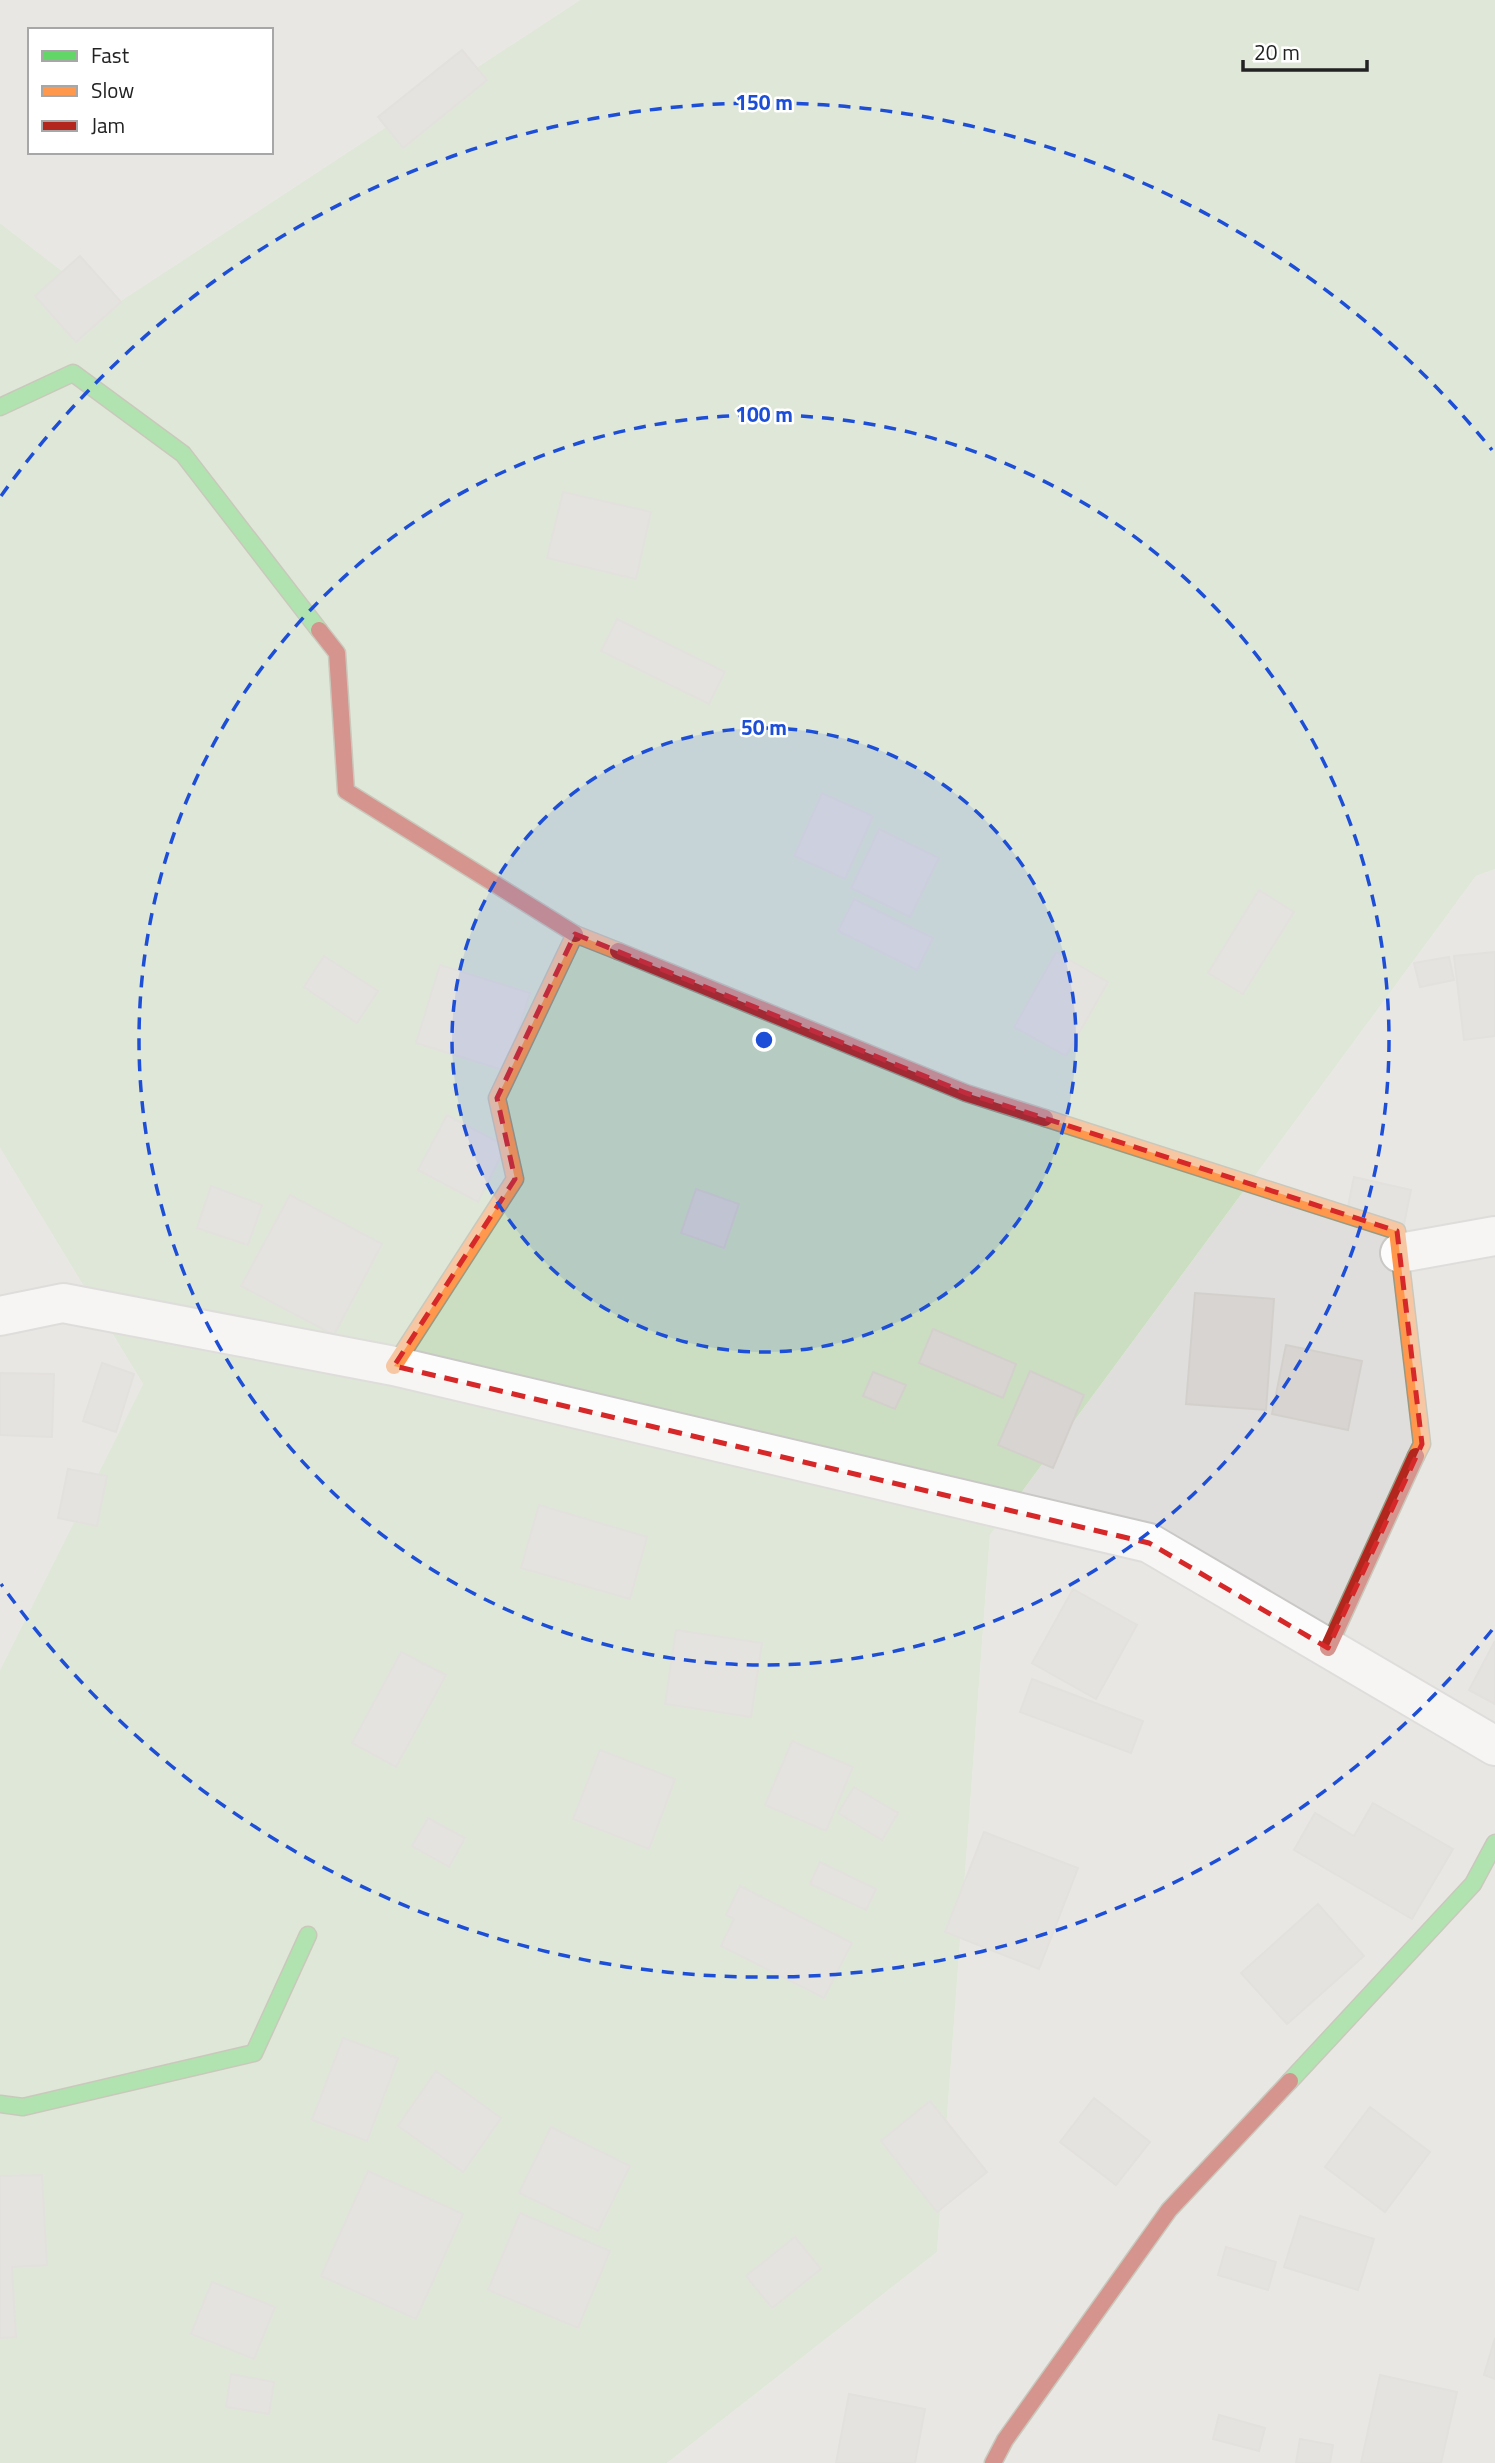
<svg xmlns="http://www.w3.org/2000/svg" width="1495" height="2463" font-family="'Titillium Web',sans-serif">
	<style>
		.residential { fill: #dfdedc; fill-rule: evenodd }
		.forest { fill: #cbdec1 }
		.building { fill: #d7d4d2; stroke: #d3d0cc; stroke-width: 2 }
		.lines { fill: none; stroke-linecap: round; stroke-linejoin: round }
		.street-casing { stroke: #c9c8c7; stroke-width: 42 }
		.fast-casing { stroke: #999a82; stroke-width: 19 }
		.slow-casing { stroke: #999a82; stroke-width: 19 }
		.jam-casing { stroke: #999a82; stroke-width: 19 }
		.street { stroke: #fdfcfc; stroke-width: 38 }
		.fast { stroke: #63d668; stroke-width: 16 }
		.slow { stroke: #ff974d; stroke-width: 16 }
		.jam { stroke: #b3261e; stroke-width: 16 }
		.marked { fill: none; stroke: #d62828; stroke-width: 5; stroke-dasharray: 14 9; stroke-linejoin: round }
		.ring { fill: none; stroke: #1d4ed8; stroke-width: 3.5; stroke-dasharray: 12 9 }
		.centre { fill: #1d4ed8; stroke: #fff; stroke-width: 3.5 }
		.ring-label { font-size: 21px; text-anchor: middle; font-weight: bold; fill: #1d4ed8; stroke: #fff; stroke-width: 5; stroke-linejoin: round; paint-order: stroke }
	</style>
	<rect width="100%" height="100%" fill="#f0eeeb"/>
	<path class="residential" d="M0 0H580L110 308 0 223ZM30 30H271V152H30Z
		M1495 869V2463H667L937 2252 990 1535 1476 876Z
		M0 1148 143 1384 0 1670Z"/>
	<path class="forest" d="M580 0H1495V869L1476 876 990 1535 937 2252 667 2463H0V1670L143 1384 0 1148V223L110 308Z"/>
	<path class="building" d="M462 50 487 80 403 148 378 117Z
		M80 256 121 302 76 342 35 296Z
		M563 492 651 512 636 579 547 558Z
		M617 619 725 672 709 704 601 651Z
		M822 793 873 816 845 879 794 856Z
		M879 829 939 858 910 917 851 888Z
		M1259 890 1294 912 1243 994 1208 973Z
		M854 899 933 938 917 970 838 931Z
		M1056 952 1108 982 1066 1056 1014 1027Z
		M1495 952V1036L1464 1040 1454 956Z
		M324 956 378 991 357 1023 304 987Z
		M1449 957 1454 980 1420 987 1414 963Z
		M440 965 530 993 506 1071 416 1043Z
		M447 1115 506 1146 478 1202 418 1170Z
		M1354 1177 1411 1190 1404 1224 1347 1211Z
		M211 1186 262 1205 248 1245 197 1228Z
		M696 1189 739 1204 724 1248 681 1233Z
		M290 1195 382 1244 334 1335 241 1286Z
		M1195 1293 1274 1299 1266 1410 1186 1404Z
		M933 1329 1016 1364 1003 1398 919 1363Z
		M1286 1345 1362 1361 1348 1430 1272 1414Z
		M102 1363 134 1374 116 1432 83 1421Z
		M1030 1371 1084 1395 1053 1468 998 1445Z
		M873 1372 906 1385 895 1409 863 1396Z
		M0 1373 54 1374 52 1437 0 1435Z
		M68 1469 107 1476 97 1526 58 1518Z
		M539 1505 647 1537 630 1599 521 1568Z
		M1073 1589 1137 1625 1096 1699 1032 1663Z
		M676 1630 762 1643 751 1717 665 1704Z
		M1495 1641V1704L1469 1690Z
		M401 1652 446 1675 396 1767 352 1743Z
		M1032 1679 1143 1721 1131 1753 1020 1712Z
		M792 1741 853 1767 826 1831 765 1805Z
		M600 1750 675 1779 649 1849 573 1819Z
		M854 1787 898 1813 882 1840 838 1813Z
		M1373 1803 1453 1849 1412 1919 1294 1850 1315 1813 1354 1836Z
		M428 1818 465 1838 449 1867 412 1846Z
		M984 1832 1078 1868 1039 1969 945 1932Z
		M820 1862 876 1889 866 1910 810 1884Z
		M740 1886 852 1943 824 1998 721 1946 734 1919 726 1915Z
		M1318 1904 1364 1956 1287 2024 1241 1973Z
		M343 2038 398 2058 367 2141 312 2120Z
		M436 2071 501 2118 463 2172 398 2126Z
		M1094 2098 1150 2142 1116 2185 1060 2142Z
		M930 2101 987 2172 937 2212 881 2141Z
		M1370 2107 1430 2152 1385 2212 1325 2167Z
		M551 2127 630 2166 598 2231 519 2193Z
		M368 2171 463 2214 416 2319 321 2276Z
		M42 2175 47 2265 12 2267 16 2337 0 2338V2176Z
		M520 2213 610 2251 578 2328 488 2290Z
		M1300 2216 1374 2239 1358 2290 1284 2267Z
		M795 2237 821 2269 772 2308 746 2276Z
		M1226 2247 1276 2262 1268 2290 1218 2275Z
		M212 2282 275 2307 254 2359 191 2334Z
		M1495 2338V2379L1484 2375Z
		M231 2374 274 2382 269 2414 226 2407Z
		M1380 2375 1457 2392 1441 2463H1361Z
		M849 2394 925 2409 915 2463H836Z
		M1219 2415 1265 2428 1259 2451 1213 2439Z
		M1300 2439 1333 2445 1330 2463H1296Z"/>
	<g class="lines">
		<defs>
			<path id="street" d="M1400 1253 1495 1236
				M0 1316 63 1303 394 1366 1149 1543 1495 1746"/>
			<path id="fast" d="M0 407 73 373 183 454 319 630
				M1290 2081 1473 1884 1495 1843
				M0 2104 23 2107 254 2053 308 1935"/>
			<path id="slow" d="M1045 1118 1397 1231 1422 1444 1416 1456
				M394 1366 515 1179 497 1098 575 934 618 951"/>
			<path id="jam" d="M319 630 337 653 346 791 575 934
				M618 951 966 1093 1045 1118
				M1328 1648 1416 1456
				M993 2463 1005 2440 1169 2210 1290 2081"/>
		</defs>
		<use href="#street" class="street-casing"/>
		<use href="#fast" class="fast-casing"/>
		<use href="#slow" class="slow-casing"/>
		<use href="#jam" class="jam-casing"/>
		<use href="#street" class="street"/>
		<use href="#fast" class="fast"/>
		<use href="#slow" class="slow"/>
		<use href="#jam" class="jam"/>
	</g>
	<path d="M0 0H1495V2463H0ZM575 934 966 1093 1397 1231 1422 1444 1328 1648 1149 1543 394 1366 515 1179 497 1098Z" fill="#f0eeeb" fill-opacity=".55" fill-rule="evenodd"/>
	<path class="marked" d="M575 934 966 1093 1397 1231 1422 1444 1328 1648 1149 1543 394 1366 515 1179 497 1098Z"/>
	<circle cx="764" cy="1040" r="312" fill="#1d4ed8" fill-opacity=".12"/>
	<g class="ring">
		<circle cx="764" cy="1040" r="312"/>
		<circle cx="764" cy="1040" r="625"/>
		<path d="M1492 1630A937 937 0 0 1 1 1584M1 496A937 937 0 0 1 1492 450"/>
	</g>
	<circle cx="764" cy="1040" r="10" class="centre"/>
	<g class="ring-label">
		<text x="764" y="110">150 m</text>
		<text x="764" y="422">100 m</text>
		<text x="764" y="735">50 m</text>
	</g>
	<rect x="28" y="28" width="245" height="126" fill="#ffffff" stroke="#a7a7a7" stroke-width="2"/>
	<rect x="42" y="51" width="35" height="10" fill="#63d668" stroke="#a7a7a7" stroke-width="2"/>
	<text x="91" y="63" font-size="21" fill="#222222">Fast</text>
	<rect x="42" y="86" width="35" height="10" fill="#ff974d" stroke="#a7a7a7" stroke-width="2"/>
	<text x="91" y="98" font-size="21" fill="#222222">Slow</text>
	<rect x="42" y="121" width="35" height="10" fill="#b3261e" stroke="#a7a7a7" stroke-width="2"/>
	<text x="91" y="133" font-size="21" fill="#222222">Jam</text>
	<path d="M1243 60v10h124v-10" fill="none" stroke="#222222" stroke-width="3.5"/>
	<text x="1254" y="60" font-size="21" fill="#222222" stroke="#ffffff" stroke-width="5" paint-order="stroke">20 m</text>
</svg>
